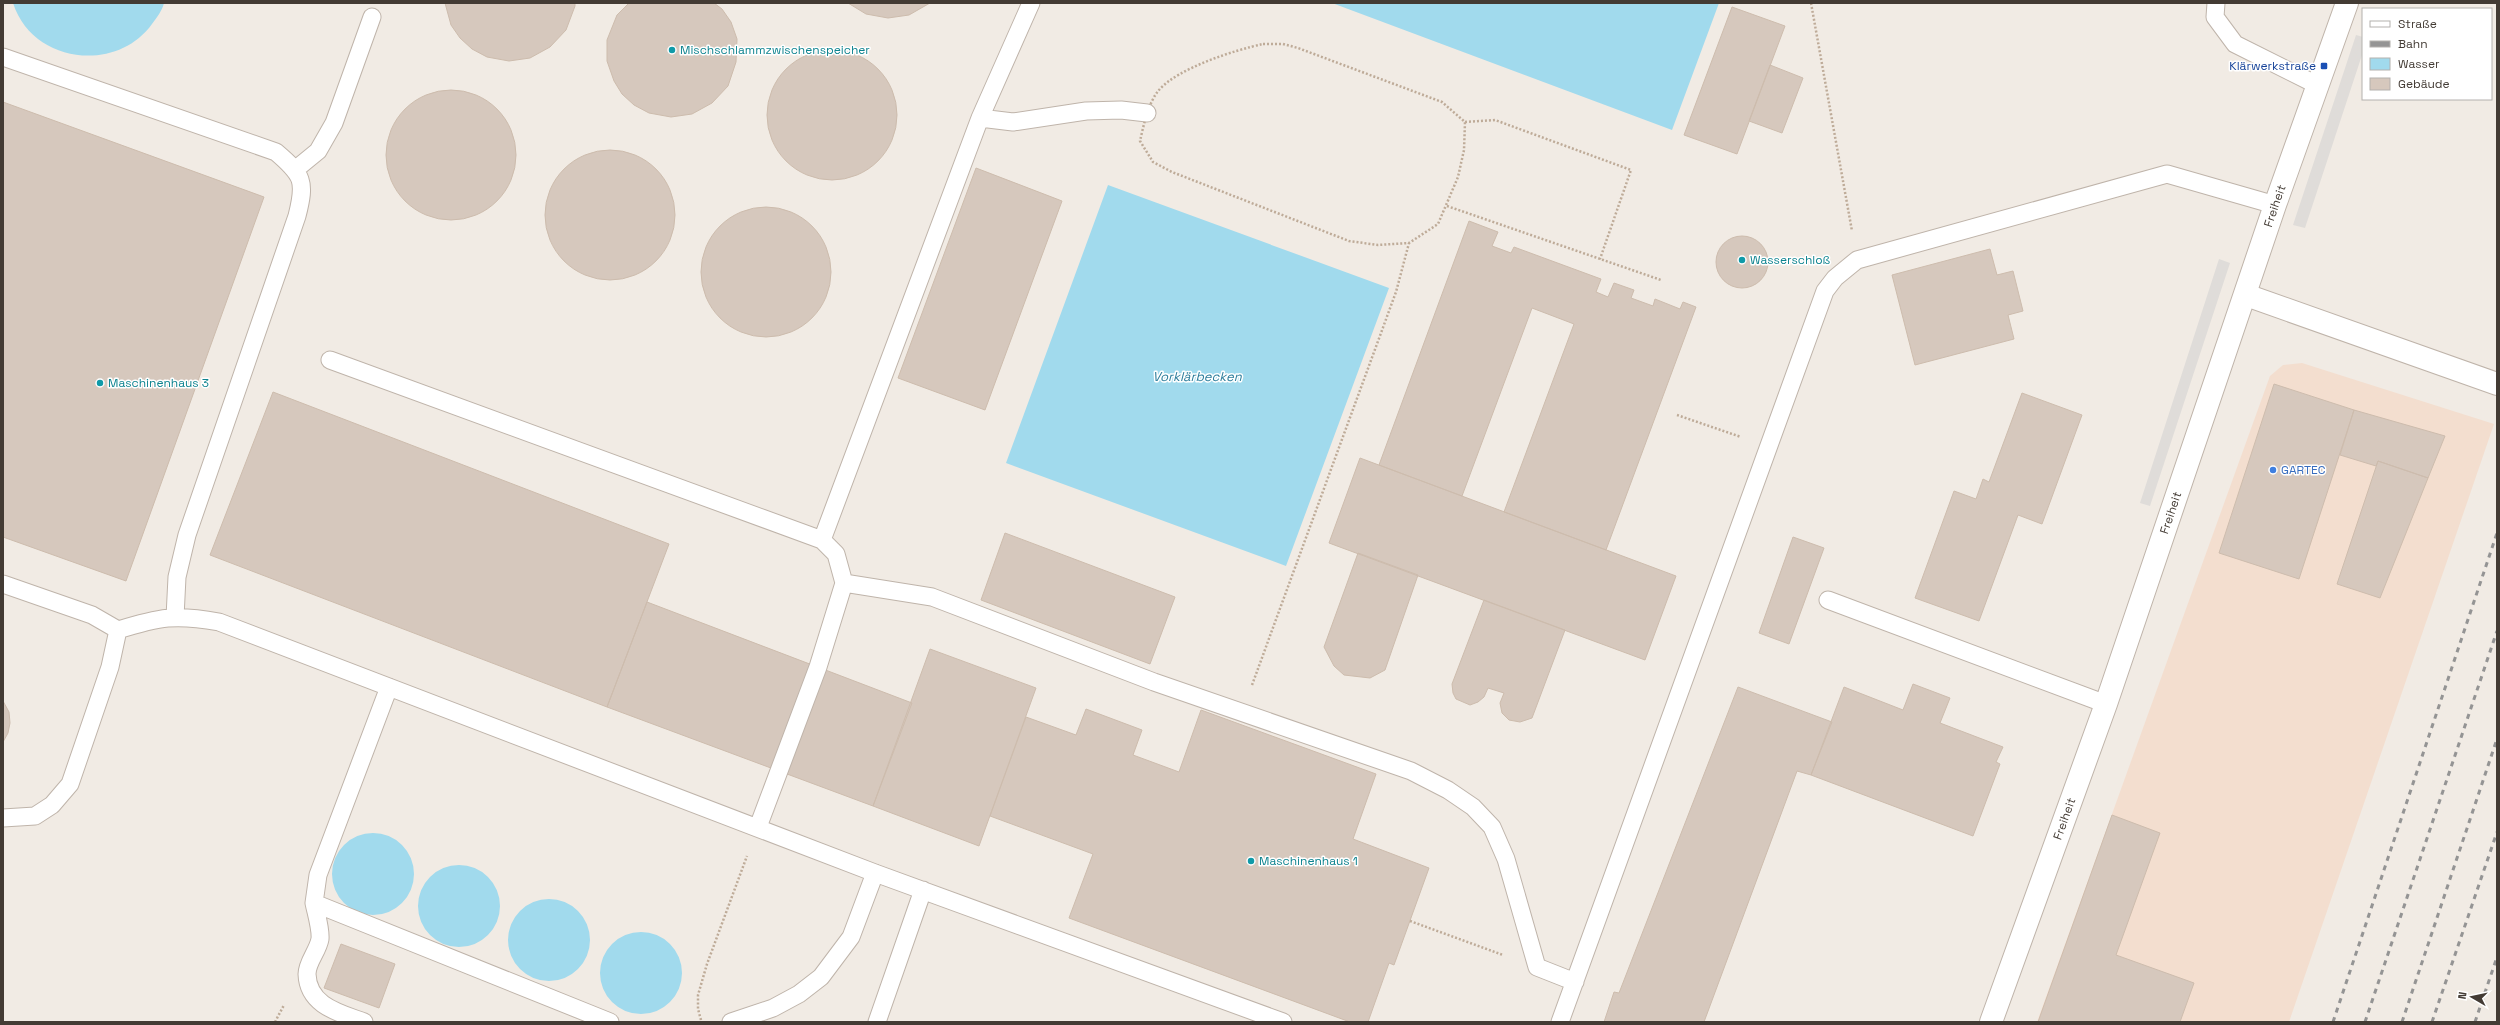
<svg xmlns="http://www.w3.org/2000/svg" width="2500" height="1025" font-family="'Space Grotesk',sans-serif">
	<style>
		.commercial { fill: #f3decf }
		.parking { fill: #dfdcd9 }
		.water { fill: #a1daed }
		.building { fill: #d6c8bd; stroke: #cdbcad }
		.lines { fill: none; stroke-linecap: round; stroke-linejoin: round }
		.service-casing { stroke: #bfb4aa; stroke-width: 19 }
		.minor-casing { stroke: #bfb4aa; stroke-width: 24 }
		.tertiary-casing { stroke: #bfb4aa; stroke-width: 24 }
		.path { stroke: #beab98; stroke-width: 2.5; stroke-dasharray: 2 2; stroke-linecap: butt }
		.service { stroke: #fff; stroke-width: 17 }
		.minor { stroke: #fff; stroke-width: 22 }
		.tertiary { stroke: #fff; stroke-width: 22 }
		.rail { stroke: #949494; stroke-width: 3; stroke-dasharray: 5 5; stroke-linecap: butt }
		.culture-dot { fill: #0f9aa8; stroke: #fff; stroke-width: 1.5 }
		.transit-dot { fill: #1a4fb4; stroke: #fff; stroke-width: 1.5 }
		.shop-dot { fill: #3f7fe0; stroke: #fff; stroke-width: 1.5 }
		.labels { text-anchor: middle; stroke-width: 3; stroke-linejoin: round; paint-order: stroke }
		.culture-label { font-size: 12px; fill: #0d838f; stroke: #fff; text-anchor: start }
		.transit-label { font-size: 12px; fill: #164399; stroke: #fff; text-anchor: end }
		.street-label { font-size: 12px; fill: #433b34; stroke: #fff }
		.shop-label { font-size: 12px; fill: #366cbe; stroke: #fff; text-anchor: start }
		.water-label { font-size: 13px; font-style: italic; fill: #2e7e9c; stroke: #fff }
	</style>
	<rect width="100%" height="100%" fill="#f1ebe4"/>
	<path class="commercial" d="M2302 363 2494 424 2289 1022H2037L2270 376 2283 365Z"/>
	<path class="parking" d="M2356 35 2363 37V52L2305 228 2293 225Z
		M2219 259 2230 263 2150 506 2140 503Z"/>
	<path class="water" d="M13 3H164C162 11 157 17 152 24 116 74 32 63 13 3Z
		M1332 3H1719L1672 130Z
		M1108 185 1389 288 1286 566 1006 463Z
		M332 874a41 41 0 1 1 82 0a41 41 0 1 1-82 0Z
		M418 906a41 41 0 1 1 82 0a41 41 0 1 1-82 0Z
		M508 940a41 41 0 1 1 82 0a41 41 0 1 1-82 0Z
		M600 973a41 41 0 1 1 82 0a41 41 0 1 1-82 0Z"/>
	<path class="building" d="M445 3H575V6L566 30 550 47 530 58 509 61 487 57 472 49 460 38 451 25Z
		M629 3H714L722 9 731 22 737 39 736 62 728 86 712 103 692 114 671 117 649 113 634 105 622 94 614 81 607 61V40L617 15Z
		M848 3H930L909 15 888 18 866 14Z
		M1732 7 1785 26 1737 154 1684 135Z
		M767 115a65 65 0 1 1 130 0a65 65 0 1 1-130 0Z
		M1770 65 1803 78 1782 133 1749 121Z
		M386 155a65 65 0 1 1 130 0a65 65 0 1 1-130 0Z
		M3 102 264 197 126 581 3 537Z
		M545 215a65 65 0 1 1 130 0a65 65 0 1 1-130 0Z
		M976 168 1062 201 985 410 898 378Z
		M701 272a65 65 0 1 1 130 0a65 65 0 1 1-130 0Z
		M1469 221 1498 232 1492 246 1511 253 1514 247 1601 279 1596 292 1608 297 1614 283 1634 290 1631 298 1653 306 1655 299 1680 309 1683 302 1696 307 1606 550 1504 512 1574 324 1532 308 1462 496 1379 465Z
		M1716 262a26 26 0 1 1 52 0a26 26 0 1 1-52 0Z
		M1990 249 1997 275 2013 271 2023 311 2008 315 2014 339 1915 365 1892 275Z
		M2274 384 2354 410 2299 579 2219 553Z
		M273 392 669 544 607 707 210 555Z
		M2022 393 2082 415 2042 524 2018 515 1979 621 1915 598 1954 491 1976 499 1983 479 1989 482Z
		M2354 410 2445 436 2428 478 2378 461 2376 466 2340 455Z
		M1360 458 1676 576 1645 660 1329 543Z
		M2378 461 2428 478 2380 598 2337 584Z
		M1005 533 1175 597 1150 664 981 600Z
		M1793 537 1824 548 1789 644 1759 633Z
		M1358 553 1418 575 1385 670 1370 678 1344 675 1334 666 1324 647Z
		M1484 600 1565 630 1532 718 1520 722 1509 720 1502 713 1500 703 1504 693 1488 688 1484 697 1478 702 1470 705 1456 699 1453 693 1452 684Z
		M647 602 912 703 873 806 607 707Z
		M930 649 1036 688 979 846 873 806Z
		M1913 684 1950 698 1940 723 2003 747 1996 762 2000 764 1973 836 1811 775 1844 687 1903 710Z
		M1738 687 1832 722 1811 775 1797 771 1704 1022H1604L1614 992 1619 993Z
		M3 701 9 712 10 723 8 733 3 742Z
		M1086 709 1142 730 1133 755 1179 772 1201 710 1376 774 1353 839 1429 868 1394 965 1389 963 1368 1022H1350L1069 918 1093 854 990 816 1026 717 1076 735Z
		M2112 815 2160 833 2116 955 2194 983 2180 1022H2038Z
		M341 944 395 964 379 1008 324 988Z"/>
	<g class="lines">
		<defs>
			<path id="service" d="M2216 3 2215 17 2235 44 2317 85
				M3 57 276 152C303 175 306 181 297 216L187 535 177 577 175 617
				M980 118 1013 122 1086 111 1121 110 1147 113
				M296 169 318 151 334 123 372 17
				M330 360 822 540 836 554 844 583 818 667 758 827
				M822 540 980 118 1031 3
				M844 583 932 597 1154 682 1411 771 1448 790 1473 807 1492 827 1506 859 1537 967 1575 982
				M3 584 92 615 118 630C160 617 175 614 219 622L875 873 1283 1022
				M1828 600 2106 704
				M3 818 35 816 52 805 70 784 110 667 118 630
				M314 903 318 875 389 687
				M364 1022C340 1013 308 1006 307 974 307 962 318 951 320 939 321 929 316 913 314 903L610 1022
				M731 1022 773 1008 799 994 821 977 851 937 875 873
				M877 1022 923 890
				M1560 1022 1825 291 1835 278 1857 260 2167 174 2275 205"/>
			<path id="minor" d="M2246 295 2497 384"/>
			<g id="tertiary">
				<path id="s1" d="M1991 1022 2106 704 2275 205 2347 3"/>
			</g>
		</defs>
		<use href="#service" class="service-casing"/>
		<use href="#minor" class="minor-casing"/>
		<use href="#tertiary" class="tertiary-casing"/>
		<path class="path" d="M1811 3 1852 231
			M1263 44H1283L1298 48 1442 102 1465 122 1464 150 1458 177 1438 224 1409 243 1378 245 1349 241 1172 172 1153 162 1140 141C1144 124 1148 103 1159 90 1178 68 1235 50 1263 44Z
			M1465 122 1495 120 1631 170 1600 259
			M1447 206 1661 280
			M1677 415 1741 437
			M1252 685 1396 292 1409 243
			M1410 921 1503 955
			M701 1020 698 1009V995L707 964 747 856
			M275 1022 284 1005"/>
		<use href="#service" class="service"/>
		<use href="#minor" class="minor"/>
		<use href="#tertiary" class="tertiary"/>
		<path class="rail" d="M2333 1022 2497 533
			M2365 1022 2497 631
			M2402 1022 2497 739
			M2432 1022 2497 832
			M2475 1022 2497 957"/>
	</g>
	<g class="culture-dot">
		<circle cx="672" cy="50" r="4"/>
		<circle cx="1742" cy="260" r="4"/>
		<circle cx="100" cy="383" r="4"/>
		<circle cx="1251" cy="861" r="4"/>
	</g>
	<rect class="transit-dot" x="2320" y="62" width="8" height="8" rx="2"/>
	<circle class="shop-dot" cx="2273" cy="470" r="4"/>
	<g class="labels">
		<g class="culture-label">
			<text x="680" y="54">Mischschlammzwischenspeicher</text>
			<text x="1750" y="264">Wasserschloß</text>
			<text x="108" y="387">Maschinenhaus 3</text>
			<text x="1259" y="865">Maschinenhaus 1</text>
		</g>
		<g class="transit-label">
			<text x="2316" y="70">Klärwerkstraße</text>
		</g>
		<g class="street-label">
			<text dy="4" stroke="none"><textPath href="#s1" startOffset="864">Freiheit</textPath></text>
			<text dy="4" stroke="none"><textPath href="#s1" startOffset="540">Freiheit</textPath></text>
			<text dy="4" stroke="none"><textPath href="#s1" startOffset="216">Freiheit</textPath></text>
		</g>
		<g class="shop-label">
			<text x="2281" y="474">GARTEC</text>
		</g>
		<g class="water-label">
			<text x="1197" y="381">Vorklärbecken</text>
		</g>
	</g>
	<rect width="2500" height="1025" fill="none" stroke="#433b34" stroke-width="8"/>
	<rect x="2362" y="8" width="130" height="92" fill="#ffffff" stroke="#b4b1ae"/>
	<rect x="2370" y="21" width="20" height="6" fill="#ffffff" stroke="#b4b1ae"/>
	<text x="2398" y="28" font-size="12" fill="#433b34">Straße</text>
	<rect x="2370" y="41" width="20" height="6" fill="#949494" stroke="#b4b1ae"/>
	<text x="2398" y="48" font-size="12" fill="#433b34">Bahn</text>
	<rect x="2370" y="58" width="20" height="12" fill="#a1daed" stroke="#b4b1ae"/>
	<text x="2398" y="68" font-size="12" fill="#433b34">Wasser</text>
	<rect x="2370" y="78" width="20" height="12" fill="#d6c8bd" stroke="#b4b1ae"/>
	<text x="2398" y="88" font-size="12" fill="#433b34">Gebäude</text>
	<g transform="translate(2472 997) rotate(279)" stroke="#ffffff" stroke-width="3" paint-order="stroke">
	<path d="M0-3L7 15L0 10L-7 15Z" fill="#433b34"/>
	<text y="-6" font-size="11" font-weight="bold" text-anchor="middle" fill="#433b34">N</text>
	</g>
</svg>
